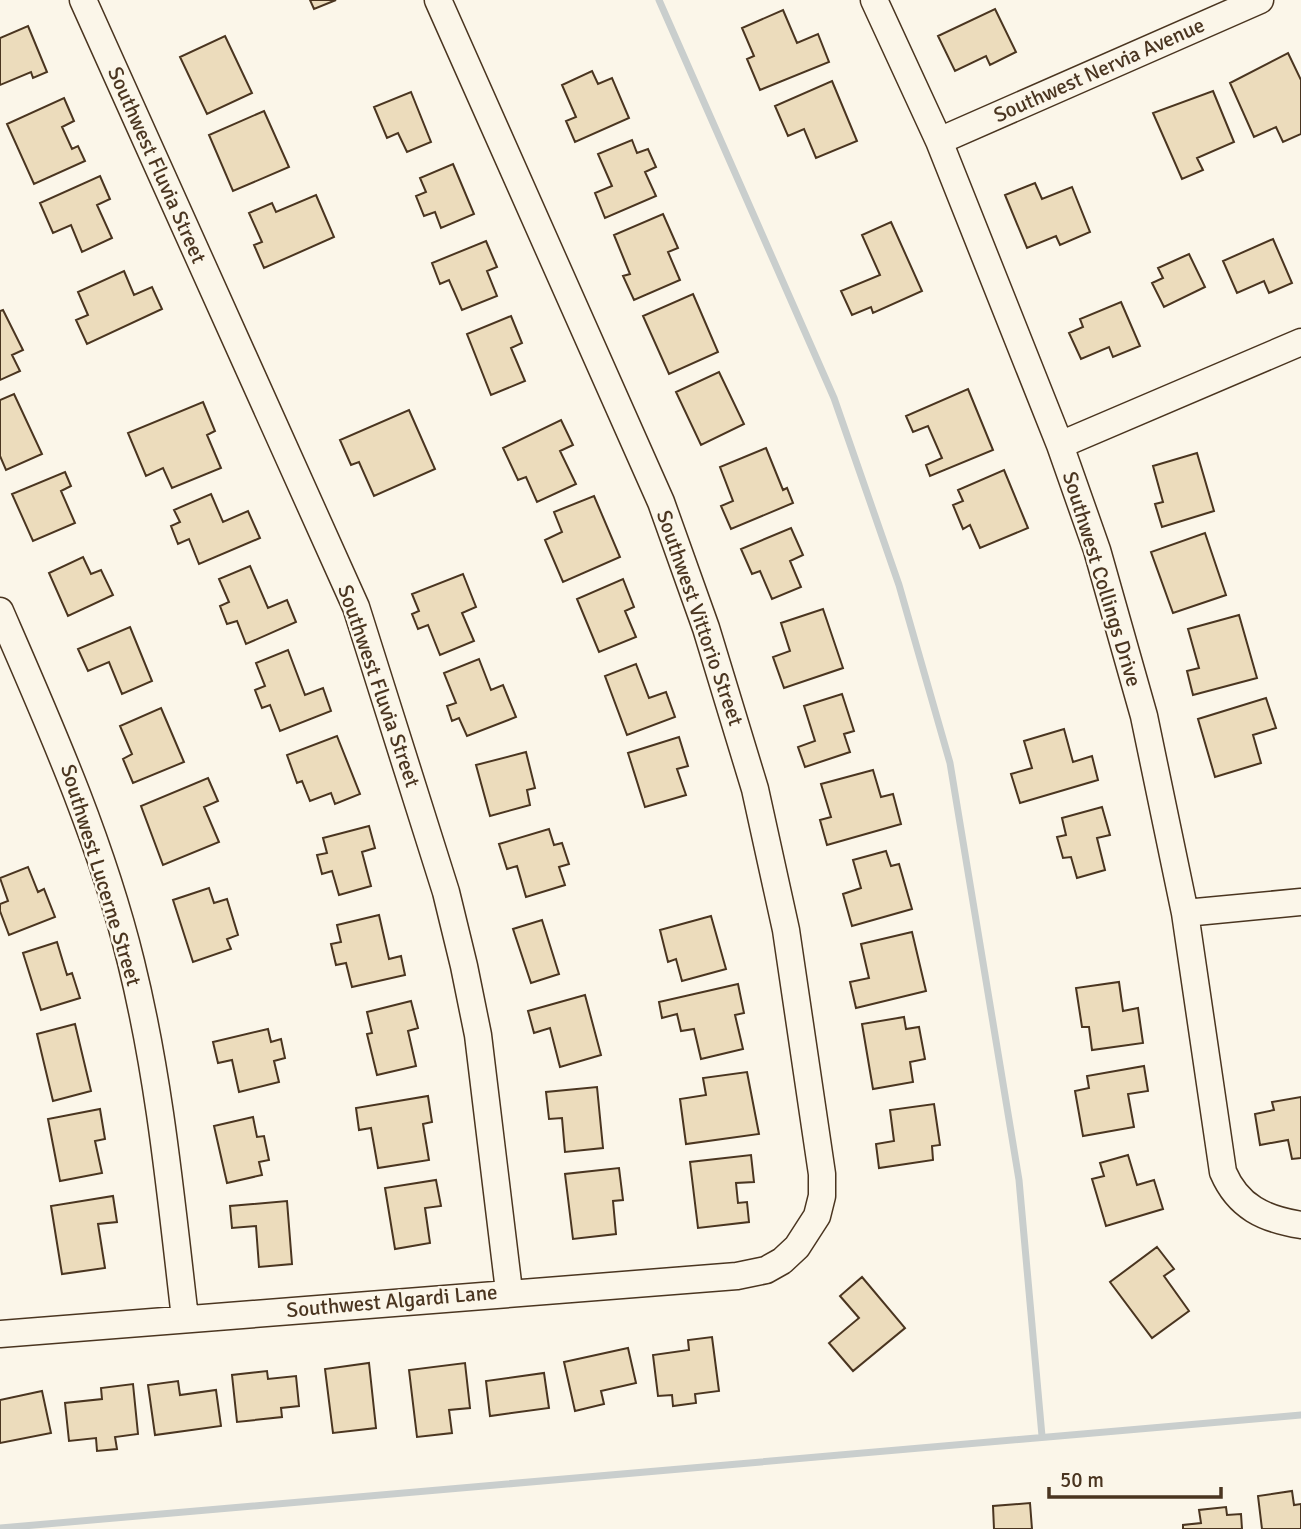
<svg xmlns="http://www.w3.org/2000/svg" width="1301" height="1529" font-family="Signika,sans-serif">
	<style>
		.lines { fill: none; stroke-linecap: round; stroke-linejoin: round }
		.stream { stroke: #c9cecd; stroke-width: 7 }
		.building { fill: #ecdcbc; stroke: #4a3520; stroke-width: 2 }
		.minor-casing { stroke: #4a3520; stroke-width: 29 }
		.minor { stroke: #fbf6e9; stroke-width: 26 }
		.labels { text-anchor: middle; stroke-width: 5; stroke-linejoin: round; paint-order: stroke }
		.street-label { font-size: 21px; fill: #4a3520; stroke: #fbf6e9 }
	</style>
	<rect width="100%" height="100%" fill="#fbf6e9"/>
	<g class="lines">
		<path class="stream" d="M659 0 834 398 899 585 950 763 1019 1180 1042 1436
			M0 1528 1301 1415"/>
	</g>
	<path class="building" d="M310 0H336L314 9Z
		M995 9 1016 52 990 65 986 56 955 71 938 36Z
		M783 10 797 43 818 34 829 62 760 90 747 59 754 56 742 28Z
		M28 26 47 72 33 78 31 72 0 85V38Z
		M225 36 252 93 207 114 180 57Z
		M1288 53 1301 80V134L1283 142 1276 127 1254 137 1230 83Z
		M592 71 598 84 612 78 629 118 575 142 566 121 576 117 562 85Z
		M832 81 857 141 816 158 804 129 788 136 775 106Z
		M1213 91 1234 142 1197 158 1203 170 1182 179 1153 113Z
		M411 92 431 142 407 152 398 133 387 138 374 107Z
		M64 98 74 121 62 127 72 149 78 146 85 161 34 184 7 124Z
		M264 111 289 167 233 191 209 135Z
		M632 140 637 153 648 149 656 167 645 172 656 196 605 218 595 193 612 186 598 154Z
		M453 164 474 214 441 228 435 212 424 216 416 196 426 192 420 178Z
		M100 176 110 199 97 205 112 238 82 252 71 225 53 233 40 203Z
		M1035 183 1042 199 1072 187 1090 232 1060 245 1056 236 1027 248 1005 195Z
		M316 195 334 237 264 268 254 245 262 242 249 213 272 203 276 212Z
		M663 214 678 248 668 252 680 280 634 300 623 276 630 274 614 235Z
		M891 222 922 291 873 313 871 307 852 315 841 291 880 275 862 235Z
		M1273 239 1292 283 1269 293 1264 281 1237 293 1223 261Z
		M486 241 497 267 487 271 497 296 462 310 449 280 440 284 432 263Z
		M1189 254 1205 287 1164 307 1152 283 1163 278 1158 268Z
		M124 271 134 295 152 287 162 309 87 344 76 320 88 315 78 292Z
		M693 294 718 352 669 374 643 316Z
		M1121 302 1140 346 1113 357 1109 347 1081 359 1069 333 1083 327 1080 319Z
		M3 310 23 350 12 355 20 371 0 380V311Z
		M511 316 522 343 511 348 525 381 491 395 467 334Z
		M719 372 744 424 701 445 676 392Z
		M968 389 993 450 930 476 926 465 942 458 928 426 913 432 906 416Z
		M14 394 42 454 6 470 0 456V400Z
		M203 402 215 431 207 435 221 468 172 488 163 468 146 476 128 433Z
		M409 410 435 469 374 496 359 462 351 465 340 440Z
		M561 420 573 445 560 451 576 484 537 502 526 477 518 480 503 448Z
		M766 448 783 490 787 488 793 503 731 529 721 506 733 501 720 467Z
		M1197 453 1214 511 1162 527 1155 504 1163 502 1153 466Z
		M1004 470 1028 528 980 548 970 525 963 529 953 505 963 501 958 490Z
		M65 472 71 486 61 491 75 523 33 541 12 494Z
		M211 494 223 522 248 511 260 538 199 564 189 539 178 544 171 526 180 522 174 510Z
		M594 496 620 557 563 582 545 540 562 532 554 512Z
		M791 528 803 555 790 561 801 587 772 599 760 571 752 574 741 549Z
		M1205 533 1226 595 1173 613 1151 552Z
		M83 557 91 574 101 570 113 595 68 616 49 573Z
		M250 566 268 608 287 600 296 622 246 644 237 621 227 624 220 606 229 602 219 579Z
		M463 574 476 607 462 613 474 641 440 655 428 625 418 629 412 614 419 611 412 594Z
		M623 579 634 607 625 611 636 637 599 652 577 599Z
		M823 609 843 668 784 688 773 657 790 651 781 623Z
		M1239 615 1257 678 1193 695 1187 671 1199 668 1188 629Z
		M130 627 152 681 122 694 109 662 88 671 78 649Z
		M288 650 305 695 323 688 331 711 280 731 270 705 262 708 255 690 265 686 256 663Z
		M479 659 491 690 503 685 516 717 467 736 459 718 452 721 447 706 456 703 444 673Z
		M636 664 649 698 666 692 675 717 627 735 605 676Z
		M842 694 854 731 844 734 850 752 805 767 798 747 815 741 804 706Z
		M1266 698 1276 728 1253 735 1261 763 1215 777 1198 719Z
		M161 708 184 762 133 783 123 759 132 754 120 726Z
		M1064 729 1073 762 1092 756 1098 780 1020 803 1011 774 1032 768 1024 741Z
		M337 736 360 794 335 804 331 793 310 801 302 781 297 783 287 755Z
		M679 737 688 766 677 769 686 795 645 807 628 753Z
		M526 752 535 788 527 790 530 805 490 816 476 765Z
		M873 770 881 797 893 794 901 824 827 845 820 820 831 817 821 784Z
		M208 778 218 801 204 807 219 842 163 865 141 806Z
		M1102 807 1110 835 1097 838 1105 870 1077 878 1071 857 1063 858 1057 837 1066 835 1062 818Z
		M369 826 375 848 362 852 371 886 339 895 332 871 322 874 317 855 327 853 323 838Z
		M549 829 554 845 562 843 569 864 559 867 565 885 526 897 517 866 507 869 499 844Z
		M886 851 891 866 899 864 912 909 852 926 843 894 861 888 853 860Z
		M28 867 38 892 44 889 55 917 9 935 0 911V904L8 901 0 878Z
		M209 888 214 903 227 899 238 935 227 939 231 949 193 962 173 900Z
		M379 915 389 959 401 956 405 975 352 987 346 963 336 965 331 944 341 942 337 925Z
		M711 916 726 969 682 981 676 959 668 962 660 930Z
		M542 920 559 974 531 983 513 929Z
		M912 932 926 991 856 1008 850 982 869 978 861 944Z
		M57 942 67 975 72 973 80 998 41 1010 23 953Z
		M1119 982 1123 1011 1138 1008 1143 1043 1092 1050 1089 1027H1082L1076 988Z
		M738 984 744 1013 735 1015 743 1049 701 1059 694 1029 681 1031 677 1014 662 1018 659 1002Z
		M585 995 601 1055 560 1067 550 1028 534 1033 528 1011Z
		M411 1001 418 1028 408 1031 416 1066 377 1075 367 1034 372 1033 367 1012Z
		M904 1017 906 1029 919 1027 925 1059 910 1062 913 1082 873 1089 862 1024Z
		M75 1024 91 1091 53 1101 37 1034Z
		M268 1029 271 1042 281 1039 285 1058 274 1061 279 1082 239 1092 232 1060 218 1063 213 1042Z
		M1144 1066 1148 1091 1128 1094 1134 1127 1083 1136 1075 1091 1089 1088 1087 1076Z
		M747 1072 759 1134 686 1144 680 1099 706 1095 703 1078Z
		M597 1087 603 1148 565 1152 562 1118 549 1119 546 1092Z
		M428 1096 432 1122 423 1124 429 1160 378 1168 371 1128 359 1130 356 1108Z
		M1301 1097V1158L1292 1159 1288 1140 1260 1145 1255 1114 1274 1110 1272 1102Z
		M934 1104 940 1145 932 1146 933 1160 879 1168 876 1144 894 1141 890 1110Z
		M100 1109 105 1139 95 1141 102 1173 60 1181 48 1119Z
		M253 1117 257 1137 264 1136 269 1160 259 1162 262 1175 227 1183 214 1126Z
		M751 1155 754 1182 736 1183 738 1203 747 1202 749 1222 698 1228 690 1162Z
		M1128 1155 1137 1185 1154 1180 1163 1209 1106 1226 1092 1179 1104 1176 1100 1163Z
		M619 1168 623 1200 613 1201 616 1234 573 1239 565 1174Z
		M436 1180 441 1206 425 1208 430 1243 395 1249 385 1188Z
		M113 1196 117 1222 98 1224 105 1268 62 1274 51 1206Z
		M287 1201 292 1264 259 1267 256 1226 232 1228 230 1206Z
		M1157 1247 1174 1269 1164 1276 1189 1311 1152 1338 1110 1282Z
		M862 1277 905 1328 853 1371 829 1343 859 1318 840 1296Z
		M712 1337 719 1391 695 1394 696 1403 673 1406 672 1395 658 1396 653 1355 689 1350 688 1340Z
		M628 1348 636 1383 601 1391 604 1404 575 1411 564 1362Z
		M369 1363 376 1428 333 1433 325 1369Z
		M465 1363 470 1408 449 1410 452 1433 417 1437 409 1370Z
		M267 1371 268 1379 296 1376 299 1406 281 1408 282 1417 237 1422 232 1375Z
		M544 1373 549 1408 490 1416 486 1381Z
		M178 1381 180 1395 216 1390 221 1426 155 1435 148 1385Z
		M133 1384 138 1434 115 1437 117 1449 97 1451 96 1438 69 1441 65 1403 102 1399 101 1388Z
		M42 1391 51 1433 0 1443V1400Z
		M1292 1491 1294 1505 1301 1504V1529H1262L1258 1496Z
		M1030 1503 1032 1529H994L993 1506Z
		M1226 1507 1227 1515 1241 1514 1242 1529H1183V1525L1201 1523 1199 1510Z"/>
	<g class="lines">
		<defs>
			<path id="minor" d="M83 0 356 607 446 892 464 966 478 1035 509 1291
				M874 0 939 141 1060 445 1097 550 1144 716 1185 913 1223 1172C1238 1207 1264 1219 1301 1225
				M939 141 1260 0
				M1060 445 1301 342
				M0 611C50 726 101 840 131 962 160 1079 171 1199 185 1318
				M1185 913 1301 902
				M0 1334 737 1276 766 1270 782 1261 797 1247 817 1216 822 1196V1174L786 930 755 789 706 628 661 502 438 0"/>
		</defs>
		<use href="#minor" class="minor-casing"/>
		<use href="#minor" class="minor"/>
	</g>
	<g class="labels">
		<g class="street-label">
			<text transform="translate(1099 70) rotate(-24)" y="7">Southwest Nervia Avenue</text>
			<text transform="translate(157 165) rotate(66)" y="7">Southwest Fluvia Street</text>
			<text transform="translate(1102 579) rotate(73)" y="7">Southwest Collings Drive</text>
			<text transform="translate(700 618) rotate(71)" y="7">Southwest Vittorio Street</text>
			<text transform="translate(379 686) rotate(71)" y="7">Southwest Fluvia Street</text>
			<text transform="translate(101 875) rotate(73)" y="7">Southwest Lucerne Street</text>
			<text transform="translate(392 1301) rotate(-5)" y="7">Southwest Algardi Lane</text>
		</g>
	</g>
	<path d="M1049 1487v10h172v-10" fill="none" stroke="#4a3520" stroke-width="3.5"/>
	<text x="1060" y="1487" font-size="21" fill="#4a3520" stroke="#fbf6e9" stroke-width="5" paint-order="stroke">50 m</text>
</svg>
